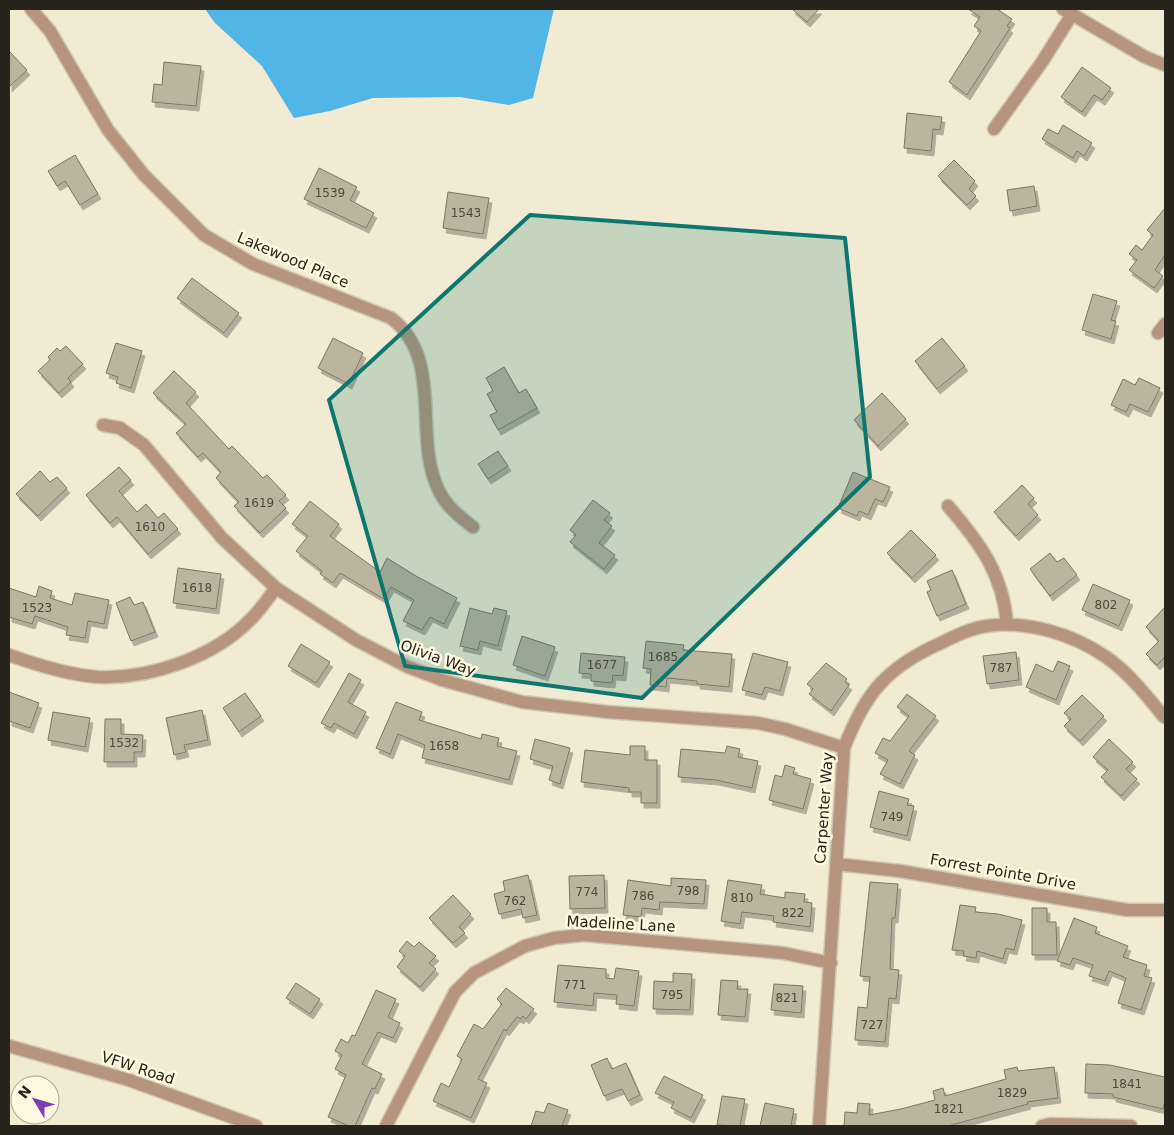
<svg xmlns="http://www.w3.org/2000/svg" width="1174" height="1135" font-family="'DejaVu Sans',sans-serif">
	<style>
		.water { fill: #51b5e6 }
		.building { fill: #bbb59f; stroke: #7b7561; filter: url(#shadow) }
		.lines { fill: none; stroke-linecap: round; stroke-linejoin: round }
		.street-casing { stroke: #cdc7b3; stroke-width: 15 }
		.street { stroke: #b6947d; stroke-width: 12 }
		.marked { fill: #0f766e; fill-opacity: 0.2; stroke: #0f766e; stroke-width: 4; stroke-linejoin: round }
		.labels { text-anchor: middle; stroke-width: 5; stroke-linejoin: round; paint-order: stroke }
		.number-label { font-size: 12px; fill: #4c483d }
		.street-label { font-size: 15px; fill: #27241c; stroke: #fff9e1 }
	</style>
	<defs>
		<filter id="shadow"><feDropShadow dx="3" dy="5" stdDeviation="0" flood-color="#0004"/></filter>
	</defs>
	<rect width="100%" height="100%" fill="#f2ebd4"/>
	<path class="water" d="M205 9H554L533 98 509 105 460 97 373 98 330 111 294 118 262 66 215 23Z"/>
	<path class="building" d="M792 9H819L807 22Z
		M968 9H997L1012 19 1007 26 1010 28 967 95 949 82 981 31 974 26 980 17Z
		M9 51 27 70 9 87Z
		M164 62 201 66 196 106 152 102 154 84 162 85Z
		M1082 67 1111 88 1102 100 1094 95 1082 112 1061 97Z
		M907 113 942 117 940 130 933 129 931 151 904 148Z
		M1063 125 1092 143 1084 156 1077 151 1073 158 1042 139 1048 129 1058 134Z
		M75 155 98 194 80 205 65 181 57 186 48 171Z
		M954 160 975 181 969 189 976 196 967 205 938 176Z
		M319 168 357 187 350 200 374 213 366 228 304 199Z
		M1034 186 1037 206 1010 211 1007 190Z
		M448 192 489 198 483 234 443 228Z
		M1165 208V255L1155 270 1163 276 1154 288 1129 270 1137 260 1129 254 1136 245 1142 250 1153 235 1147 230Z
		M192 278 239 313 224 333 177 298Z
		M1093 294 1117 301 1111 320 1116 321 1111 339 1082 330Z
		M333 338 363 353 349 384 318 368Z
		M942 338 965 366 937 389 915 361Z
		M116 343 142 351 131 388 116 383 118 377 106 373Z
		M66 346 83 364 68 378 71 382 59 393 38 371 50 360 48 357 57 348 60 351Z
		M504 367 519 393 526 389 537 408 498 430 490 415 497 412 487 394 493 391 486 378Z
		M174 371 196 392 186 403 229 449 232 446 263 478 267 475 286 495 279 501 286 508 260 533 234 506 239 502 216 478 221 472 203 453 198 457 176 433 186 424 153 393Z
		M1139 378 1160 388 1148 412 1130 404 1126 412 1111 405 1123 379 1135 385Z
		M882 393 906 419 878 446 854 420Z
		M498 451 508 466 488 479 478 464Z
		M119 467 131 480 119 491 137 512 146 504 158 518 164 513 178 529 148 554 117 517 110 523 86 495Z
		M40 471 50 482 57 477 67 488 38 516 16 494Z
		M853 472 890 487 883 502 875 499 868 515 859 511 857 516 838 508Z
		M1022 485 1034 498 1028 504 1038 515 1016 536 994 512Z
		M593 500 610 513 604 520 612 526 599 543 615 555 604 569 570 542 576 535 570 530Z
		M310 501 339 524 330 536 380 572 387 558 416 576 457 598 444 624 430 617 422 630 403 621 414 600 391 587 384 599 340 573 333 583 320 574 322 571 296 551 308 536 292 524Z
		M911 530 936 555 912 578 887 553Z
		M1050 553 1057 562 1064 558 1077 575 1050 596 1030 569Z
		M178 568 221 574 216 609 173 603Z
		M952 570 966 604 937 616 927 592 931 590 927 581Z
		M1093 584 1130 600 1119 626 1082 610Z
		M39 586 52 591 50 598 72 605 75 593 109 600 104 624 88 621 85 638 66 635 68 627 35 616 32 624 9 617V588L36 597Z
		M130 597 134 605 143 602 155 632 131 641 116 603Z
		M1165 607V657L1157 665 1146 654 1159 641 1146 627Z
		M470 608 492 614 494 608 507 611 498 646 480 641 478 650 460 646Z
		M522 636 555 647 545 676 513 665Z
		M646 641 684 645 683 650 732 654 729 687 697 684V681L667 678 666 687 650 685 651 669 643 668Z
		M301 644 330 662 316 683 288 666Z
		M1016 652 1019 680 987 684 983 656Z
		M581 653 625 657 623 676 613 675 612 683 591 681V674L579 673Z
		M753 653 788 662 780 691 765 687 762 695 742 690Z
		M1058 661 1070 666 1056 700 1026 687 1036 664 1053 672Z
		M826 663 847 679 845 682 849 685 831 711 809 694 813 689 807 684Z
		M349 673 361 680 348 702 366 712 354 734 334 723 331 728 321 723Z
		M9 692 39 703 30 728 9 721Z
		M245 693 261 716 239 732 223 708Z
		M907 694 936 716 909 751 915 755 900 784 880 774 888 760 875 753 883 738 890 741 909 716 897 707Z
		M1082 695 1104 716 1080 741 1064 726 1071 719 1064 713Z
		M396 702 422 712 419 720 481 739 482 734 499 738 497 746 517 751 509 780 422 758 425 745 398 734 390 754 376 748Z
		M202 710 208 740 184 745 186 752 174 755 166 718Z
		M53 712 90 718 85 747 48 740Z
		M105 719H121V734L143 735 142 752H134V762H104Z
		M535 739 570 748 560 784 549 780 553 766 530 759Z
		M1109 739 1133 762 1126 769 1137 779 1121 796 1101 777 1108 770 1093 757Z
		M630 746H645V760H657V803H641V792H629V788L581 782 585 750 630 755Z
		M727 746 740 749 738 757 758 761 752 788 716 780 678 777 681 749 725 753Z
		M785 765 795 768 793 774 811 779 803 809 769 800 775 775 782 777Z
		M879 791 909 799 907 805 914 806 907 836 870 827Z
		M528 875 537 915 523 918 521 909 499 914 494 894 505 891 503 881Z
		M604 875 605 908 570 909 569 876Z
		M671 878 706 880 704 904 660 902 659 910 642 908 641 917 623 915 628 880 671 886Z
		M728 880 762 885 760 894 785 898V892L805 894 804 902 812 903 810 927 773 922 774 916 742 912 740 924 721 921Z
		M870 882 898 884 895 918H892L890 969 899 970 896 999 889 998 885 1042 855 1040 858 1007 867 1008 870 977 860 976Z
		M453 895 471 914 459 927 465 933 453 943 429 918Z
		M960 905 976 907 975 912 998 914 1022 920 1014 950 1006 948 1003 959 977 951 976 958 963 956 964 951 952 950Z
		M1032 908H1047V922H1056L1057 955H1032Z
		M1074 918 1097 927 1095 933 1128 946 1123 957 1147 965 1144 976 1152 978 1141 1010 1118 1003 1126 978 1109 971 1105 981 1089 976 1093 965 1073 958 1070 965 1057 961Z
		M407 941 414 947 419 942 436 956 429 963 436 969 420 987 397 967 405 956 399 951Z
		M558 965 606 969V978L614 979 616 968 639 971 634 1006 616 1004 617 995 594 993 593 1006 554 1002Z
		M673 973 692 974 690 1010 653 1009 654 981 673 982Z
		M721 980 738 981 737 989H748L745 1017 718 1015Z
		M296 983 320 999 310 1014 286 998Z
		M774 984 803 986 801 1013 771 1010Z
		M506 988 534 1009 526 1019 523 1016 521 1019 517 1017 506 1031 504 1029 478 1079 487 1083 471 1118 433 1101 441 1083 449 1087 462 1059 457 1056 474 1024 483 1029 502 1004 497 999Z
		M376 990 396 999 388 1017 400 1023 393 1038 378 1032 362 1064 382 1074 375 1089 372 1088 355 1126H349L328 1117 346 1075 335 1069 342 1055 335 1051 341 1039 348 1043 352 1035 355 1036Z
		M607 1058 612 1069 626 1063 640 1095 628 1101 622 1089 604 1096 591 1065Z
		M1086 1064 1110 1065 1165 1077V1101L1163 1109 1113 1097V1094L1085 1093Z
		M1017 1067 1018 1071 1054 1067 1058 1098 1027 1102 1028 1104 948 1126H844L845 1112 857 1113 858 1103 870 1104 869 1115 901 1109 935 1100 933 1091 943 1088 945 1096 1006 1079 1004 1070Z
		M664 1076 703 1095 691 1118 671 1108 674 1102 655 1093Z
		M722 1096 745 1099 740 1126 717 1125Z
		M548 1103 568 1110 562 1126H531L536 1111 544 1113Z
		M765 1103 794 1109 791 1126H760Z"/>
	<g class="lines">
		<defs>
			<path id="street" d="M31 9 50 31 108 130 144 175 204 235 253 264 391 318C445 359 412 437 439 491 446 506 459 516 473 527
				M1063 9 1145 57 1165 65
				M994 129 1042 62 1071 16
				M1158 333 1165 324
				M103 425 120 428 144 445 222 538 276 588 356 640 408 667 442 680 522 702 608 712 758 723 785 729 844 748
				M948 506C980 543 1003 574 1007 624
				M9 655C37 665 69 675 98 677 151 679 215 657 252 618 261 609 268 598 276 588
				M836 864 900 871 1127 910H1165
				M9 1046 129 1080 256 1126
				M386 1126 455 992 474 973 525 946 554 938 584 935 783 953 831 963
				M819 1126 844 748C865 693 887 667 941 643 955 636 971 628 987 626 1026 620 1073 634 1106 657 1128 672 1147 696 1164 717
				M1042 1126 1050 1124 1131 1126"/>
		</defs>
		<use href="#street" class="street-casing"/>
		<use href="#street" class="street"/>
	</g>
	<path class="marked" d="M530 215 845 238 870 477 642 698 405 666 329 400Z"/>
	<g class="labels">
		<g class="number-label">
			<text x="330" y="197">1539</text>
			<text x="466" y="217">1543</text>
			<text x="259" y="507">1619</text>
			<text x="150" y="531">1610</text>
			<text x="197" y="592">1618</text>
			<text x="1106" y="609">802</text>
			<text x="37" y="612">1523</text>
			<text x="663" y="661">1685</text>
			<text x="602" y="669">1677</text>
			<text x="1001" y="672">787</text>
			<text x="124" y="747">1532</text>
			<text x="444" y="750">1658</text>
			<text x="892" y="821">749</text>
			<text x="688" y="895">798</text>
			<text x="587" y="896">774</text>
			<text x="643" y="900">786</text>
			<text x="742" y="902">810</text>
			<text x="515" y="905">762</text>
			<text x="793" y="917">822</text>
			<text x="575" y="989">771</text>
			<text x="672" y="999">795</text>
			<text x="787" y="1002">821</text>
			<text x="872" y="1029">727</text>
			<text x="1127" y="1088">1841</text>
			<text x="1012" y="1097">1829</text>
			<text x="949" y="1113">1821</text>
		</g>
		<g class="street-label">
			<text transform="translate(293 260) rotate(23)" y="5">Lakewood Place</text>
			<text transform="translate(438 658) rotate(20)" y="5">Olivia Way</text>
			<text transform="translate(824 808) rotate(-86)" y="5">Carpenter Way</text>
			<text transform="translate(1003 872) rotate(10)" y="5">Forrest Pointe Drive</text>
			<text transform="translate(621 924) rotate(3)" y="5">Madeline Lane</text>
			<text transform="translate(138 1068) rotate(18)" y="5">VFW Road</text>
		</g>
	</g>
	<rect width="1174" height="1135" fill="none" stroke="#27241c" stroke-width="20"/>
	<g transform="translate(35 1100) rotate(308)"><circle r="24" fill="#fff9e1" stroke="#a9a492"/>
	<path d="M0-4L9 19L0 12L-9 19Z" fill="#7d3eb4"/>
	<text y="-8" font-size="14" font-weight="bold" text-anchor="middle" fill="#27241c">N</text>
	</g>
</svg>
